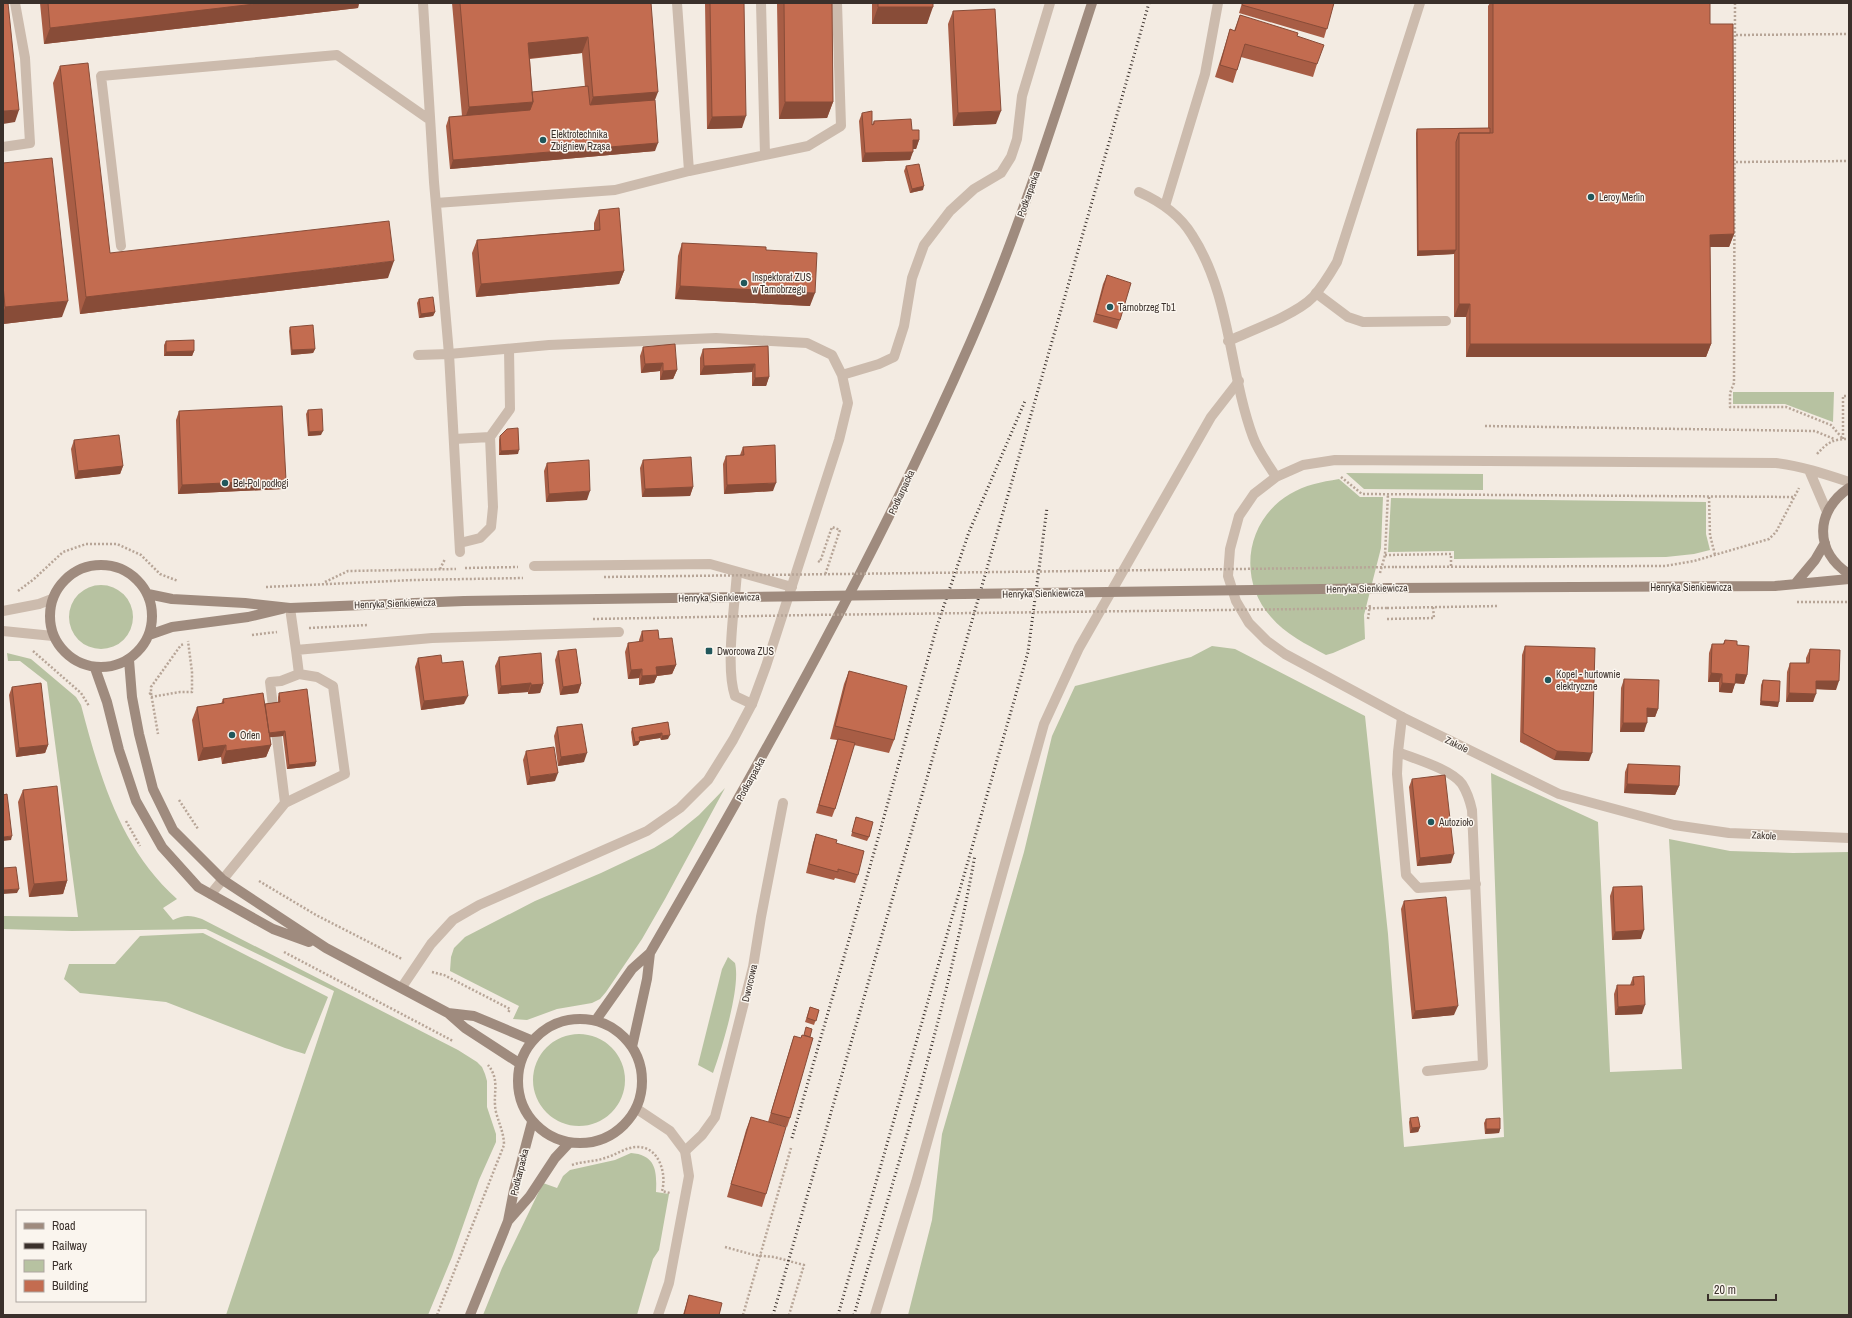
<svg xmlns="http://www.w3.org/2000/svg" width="1852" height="1318" font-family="'Archivo Narrow',sans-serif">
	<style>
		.green { fill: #b7c2a1 }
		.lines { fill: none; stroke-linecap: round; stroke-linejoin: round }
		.path { stroke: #b7a597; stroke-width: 2.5; stroke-dasharray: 2 2; stroke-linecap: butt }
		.service { stroke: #ccbbad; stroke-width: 10 }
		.minor { stroke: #ccbbad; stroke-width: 10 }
		.tertiary { stroke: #ccbbad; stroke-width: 10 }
		.secondary { stroke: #9f8b7e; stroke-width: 10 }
		.rail { stroke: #3a302b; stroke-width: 3; stroke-dasharray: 1 3; stroke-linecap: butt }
		.path-bridge { stroke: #b7a597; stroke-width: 2.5; stroke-dasharray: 2 2; stroke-linecap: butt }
		.secondary-bridge { stroke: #9f8b7e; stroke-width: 10 }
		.wall { fill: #a85d45; fill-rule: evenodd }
		.shaded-wall { fill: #884c38 }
		.building { fill: #c36c50; stroke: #884c38 }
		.poi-dot { fill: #21575b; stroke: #faf5ee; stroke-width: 1.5 }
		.labels { text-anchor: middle; stroke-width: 3; stroke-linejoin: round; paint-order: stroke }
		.poi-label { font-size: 10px; fill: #3a302b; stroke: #faf5ee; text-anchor: start }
		.street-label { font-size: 10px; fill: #3a302b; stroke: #faf5ee }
	</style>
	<rect width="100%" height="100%" fill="#f3ebe2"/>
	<path class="green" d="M1733 392H1834L1833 422 1785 404H1733Z
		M1346 473 1483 474V490L1364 489Z
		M1339 479 1360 497H1383L1381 548 1364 615 1365 639 1333 653 1326 655C1306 644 1285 634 1271 617 1237 579 1246 520 1290 494 1305 485 1321 482 1339 479Z
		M1391 498 1706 502V534L1710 550 1694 554 1666 557 1454 559V551L1388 552Z
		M69 617a32 32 0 1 1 64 0a32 32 0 1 1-64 0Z
		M1212 646 1235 649 1365 716 1388 934 1404 1147 1504 1137 1491 773 1598 822 1610 1072 1682 1069 1669 839 1730 851 1793 853 1849 852V1315H908L932 1220 942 1134 1024 852 1052 736 1075 686 1191 657Z
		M7 653 31 659 76 697 81 705C100 777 120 848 177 899L163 908 173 920C184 915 190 915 202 919L458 1050 477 1062 482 1067 485 1074 487 1081V1107L496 1134V1142L479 1180 452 1257 428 1315H226L334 991 206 929 72 931 3 929V916L78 917 47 682 20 661H8Z
		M725 788 665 899 642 939 606 992 600 999 592 1003 557 1009 527 1020 513 1019 519 1006 450 971 451 957 454 948 465 937 535 901 601 873 654 848 672 837 699 815Z
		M203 933 328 997 305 1054 285 1048 166 1002 80 993 64 979 69 964H115L140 936Z
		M728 957 735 963C741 987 722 1048 713 1073L698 1065 722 969Z
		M533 1080a46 46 0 1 1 92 0a46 46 0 1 1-92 0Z
		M631 1153C656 1155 657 1171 656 1192L669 1194 659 1250 653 1259 637 1315H483L502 1268 543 1183 557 1188 563 1176 570 1170 615 1160Z"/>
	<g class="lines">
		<path class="path" d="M1735 3 1734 383 1730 393V407H1786L1831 425 1843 439
			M1736 35 1849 34
			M1736 162 1849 161
			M1485 426 1815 431 1834 439
			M1843 439V396H1849
			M1817 454C1828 442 1833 439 1849 439
			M1341 477 1362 494 1794 497
			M1709 497 1710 535 1715 555
			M1385 555 1451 554V567
			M818 561 820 562 832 527 840 530 825 575
			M1395 567 1665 566 1694 561 1769 539 1776 532 1799 488
			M465 568 518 567
			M440 569 445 559
			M1380 573 1385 555 1388 494
			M325 582 348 571 456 569
			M266 587 413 580 523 578
			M18 591 34 579 63 552 86 544H117L141 555 160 574 178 581
			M1797 602H1849
			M1387 608 1498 606
			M1368 619 1370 604
			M1387 619 1434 618 1433 607
			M309 628 368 625
			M252 635 277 632
			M33 651 81 693 89 706
			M151 693 158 734
			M149 694 151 693V687L181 645 184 644
			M151 697 180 692H192V672L188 641
			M179 800 198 829
			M126 821 140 846
			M259 881 316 915 402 959
			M284 952 453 1041
			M432 972 444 975 510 1009 508 1013
			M572 1165C583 1161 594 1162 605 1158 616 1155 626 1147 637 1147 659 1146 667 1174 662 1191L670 1193
			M725 1247 754 1255 774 1257 804 1265 789 1315
			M437 1315 504 1145C504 1133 499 1124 496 1112 492 1094 501 1081 488 1065
			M743 1315 791 1148"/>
		<path class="service" d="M423 3 434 182 449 354 460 552
			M761 3 765 155
			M3 147 30 143 25 58 15 3
			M689 171 808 146 841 126 837 3
			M436 203 615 190 689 171 677 3
			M1165 206 1205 74 1218 3
			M121 246 101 76 337 55 430 120
			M1316 293 1348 317 1363 322 1446 321
			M418 355 449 354
			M454 439 490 437
			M460 543 480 538 491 527 493 507 490 437 510 409 509 349
			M534 566 710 564 792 587
			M737 572C735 604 725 667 735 696L752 704
			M290 608 296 650 432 638 619 632
			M1402 717 1398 752C1415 759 1451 769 1462 784 1467 792 1470 801 1472 810L1483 1065 1427 1071
			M1398 752 1397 774 1406 875 1418 888 1476 884
			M285 803 345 774 333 686 317 677 299 674
			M211 894 285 803 270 682 281 681 299 674 296 650
			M685 1151 702 1135 715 1117 753 967 761 917 783 803
			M875 1315 916 1182 1044 724 1079 648 1211 417 1239 381"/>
		<path class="minor" d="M1139 192C1159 201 1180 215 1192 235 1231 295 1229 372 1253 437 1258 451 1268 464 1276 477
			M1228 341C1251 331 1297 314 1313 297 1322 287 1330 274 1337 262L1420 3
			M449 354 549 345 716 338 807 343 832 355 842 375
			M1809 470 1827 512
			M1849 482C1825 474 1801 466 1776 463L1335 460 1303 465 1276 477 1254 494 1239 516 1230 549 1228 576 1236 601 1249 623 1267 641 1285 654 1402 717 1559 794 1674 825 1729 833 1849 838
			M402 987 431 944 453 920 479 905 647 831 680 808 708 780 733 740 752 704 766 666 839 440 848 403 842 375 879 364 894 357 904 326 912 278 924 245 950 211 974 189 1001 173 1011 157 1017 139 1022 96 1050 3
			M637 1109 670 1131 685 1151 689 1176 669 1283 658 1315"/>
		<path class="tertiary" d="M3 611 39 604 52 599
			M3 631 53 636"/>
		<path class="secondary" d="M1849 488C1815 511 1814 551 1849 574
			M50 616a51 51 0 1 1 102 0a51 51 0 1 1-102 0Z
			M1795 584 1815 560 1825 543
			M1391 588 1775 586 1849 579
			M148 594 172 599 245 603 290 608 464 601 598 599
			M149 635 172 627 248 617 282 609
			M129 660 132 697 139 734 153 789 173 830 223 880 326 948 448 1013 465 1028 519 1063
			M95 668 107 702 119 750 136 801 162 847 198 887 273 929 309 942
			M448 1013 474 1016 531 1040
			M518 1081a62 62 0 1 1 124 0a62 62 0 1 1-124 0Z
			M596 1020 632 969 650 953C765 754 879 552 971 341 1019 231 1055 116 1092 3
			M632 1047 647 979 650 953
			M508 1221 530 1196 555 1158 569 1143
			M470 1315 508 1221 514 1190 532 1122"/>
		<path class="rail" d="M792 1138 877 842 937 626 969 532 1025 401
			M773 1315 1149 3
			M838 1315 1028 652 1047 508
			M854 1315C898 1163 947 1011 975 855"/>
		<path class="path-bridge" d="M604 577 1395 567
			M593 619 810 615 1387 608"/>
		<path class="secondary-bridge" d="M598 599 1391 588"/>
	</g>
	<path class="wall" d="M40 3H359L358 8 44 44Z
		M452 3H651L655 100V151L450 169 446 126 449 117 462 116ZM582 53 585 87 532 92 530 59Z
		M705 3H744L742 128 707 129Z
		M777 3H832L833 102 827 118 779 119Z
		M872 3H933L927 24H872Z
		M1242 3H1334L1324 38 1239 13Z
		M1490 3H1710V24L1734 234 1729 247H1710L1711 344 1706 357H1466V317H1454V254L1417 256 1416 133 1417 129 1488 128V6Z
		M953 11 996 124 953 126 948 24Z
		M1240 15 1297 36 1317 64 1313 77 1241 57 1233 83 1215 77 1226 42 1230 29 1234 31Z
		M60 66 110 253 388 278 80 314 53 83Z
		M862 113 872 125 874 121 912 130 919 140 916 149H913L910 160 862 162 859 121Z
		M3 163 62 317 3 324Z
		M906 166 923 190 910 193 904 171Z
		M599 210 624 271 619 284 476 297 472 253 477 240 594 230V223Z
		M682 243 766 250 810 306 675 299 678 256Z
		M1107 275 1120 320 1117 329 1093 322 1103 284Z
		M419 299 435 312 433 316 419 318 417 303Z
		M290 327 315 349 313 353 291 355 289 331Z
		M166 341 194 351 192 356H164V345Z
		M768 346 769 377 766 386H752V372L700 375V358L703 349Z
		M643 347 677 370 673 379 660 380V371L641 373 640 356Z
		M308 410 321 435 308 436 306 414Z
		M179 411 286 480 283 489 178 494 176 420Z
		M500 436 518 454 499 455V440Z
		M74 440 123 466 120 474 75 479 71 449Z
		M743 447 773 491 724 494 723 464 726 456 740 455Z
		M643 460 693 487 690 496 642 497 640 468Z
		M547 463 587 500 546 502 544 471Z
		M642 631 659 639 676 665 672 674 657 676 654 683 639 685V678L628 679 625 652 628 643 639 642V640Z
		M1725 640 1737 645 1747 675 1744 684 1735 683 1732 693 1719 692V682H1708L1709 653 1712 644H1723Z
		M1525 646 1589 761 1554 760 1520 742 1522 655Z
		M1810 649 1836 690 1816 689 1813 702H1786L1787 672 1790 663H1806V658Z
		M558 651 581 684 578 693 560 695 555 660Z
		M499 657 543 684 540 693 528 694V692L498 694 495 666Z
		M418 658 442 663 464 704 421 710 415 667Z
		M849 671 894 740 889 753 854 745 835 809 832 817 816 813 837 740 830 739 844 684Z
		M1624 679 1658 709 1655 717H1647L1644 732H1620L1621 688Z
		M1763 680 1778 707 1760 705 1761 685Z
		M12 687 48 745 45 753 16 757 9 695Z
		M279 693 316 762 315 766 287 769 283 736 269 737 271 745 266 757 222 764 221 757 198 761 192 720 197 707 221 704 223 699 265 704 278 702V697Z
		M668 722V739L661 740 660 738 640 741 638 745 633 746 631 732 632 728Z
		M557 727 584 762 558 766 554 736Z
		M526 751 555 781 527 785 523 760Z
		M1628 764 1679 786 1675 795 1624 793 1625 772Z
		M1412 779 1451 863 1417 866 1409 787Z
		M23 790 67 881 63 894 29 897 18 802Z
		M856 817 869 837 867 841 851 836Z
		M816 834 836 843 858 875 855 883 835 878 834 880 806 873 813 843Z
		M1613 887 1641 939 1612 940 1610 896Z
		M1404 901 1454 1015 1412 1019 1401 909Z
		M1633 977 1642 1014 1615 1015 1614 994 1617 985H1630Z
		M810 1007 819 1010 814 1025 805 1022Z
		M794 1036 790 1118 787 1127 768 1122 791 1045Z
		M751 1117 766 1194 762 1207 727 1197 746 1130Z
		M1410 1118 1420 1127 1418 1132 1410 1133 1409 1122Z
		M1486 1119 1500 1129 1499 1133 1485 1134 1484 1123Z
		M689 1295 719 1315H683Z"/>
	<path class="shaded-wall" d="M263 3H359L358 8 44 44 50 28Z
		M878 7H933L927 24H872Z
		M588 37 582 53 522 59 528 43Z
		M658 92 652 108 587 114 593 97Z
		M533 102 527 119 463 124 469 107Z
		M785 102H833L827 118 779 119Z
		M19 110 15 122 3 124V111Z
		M1001 111 996 124 953 126 958 113Z
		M746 116 742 128 707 129 712 117Z
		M913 140H919L916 149H910Z
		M658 143 655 151 450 169 453 160Z
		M913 152 910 160 862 162 865 153Z
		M924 186 923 190 910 193 912 189Z
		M1734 234 1729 247H1706L1710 235Z
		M1456 250 1454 254 1417 256 1418 251Z
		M394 261 388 278 80 314 86 297Z
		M624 271 619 284 476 297 481 284Z
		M680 286 815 293 810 306 675 299Z
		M68 301 62 317 3 324V314L5 307Z
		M1459 304H1470L1466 317H1454Z
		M435 312 433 316 419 318 421 314Z
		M1470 344H1711L1706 357H1466Z
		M315 349 313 353 291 355 292 350Z
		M194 351 192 356H164L166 352Z
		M663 363 660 371 641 373 645 364Z
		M755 364 752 372 700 375 704 366Z
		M677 370 673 379 660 380 663 371Z
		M769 377 766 386H752L755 378Z
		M323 431 321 435 308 436 309 432Z
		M519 450 518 454 499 455 501 451Z
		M123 466 120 474 75 479 78 471Z
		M286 480 283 489 178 494 182 485Z
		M776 483 773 491 724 494 727 485Z
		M693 487 690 496 642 497 645 489Z
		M590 491 587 500 546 502 549 494Z
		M676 665 672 674 657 676 654 683 639 685 642 676 656 667Z
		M642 669 639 678 628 679 631 670Z
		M1711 673 1722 674 1719 682H1708Z
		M1736 674 1747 675 1744 684 1733 683Z
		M1816 681H1839L1836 690 1813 689Z
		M531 683 528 692 498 694 501 686Z
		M1722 683 1735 684 1732 693 1719 692Z
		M543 684 540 693 528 694 531 685Z
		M581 684 578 693 560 695 563 687Z
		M1789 693 1816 694 1813 702H1786Z
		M468 696 464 704 421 710 424 701Z
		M1761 701 1779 702 1778 707 1760 705Z
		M1647 708 1658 709 1655 717H1644Z
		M1623 723H1647L1644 732H1620Z
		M285 731 283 736 263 738 264 734Z
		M662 733 660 738 640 741 638 745 633 746 635 742 639 737Z
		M670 735 668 739 661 740 662 736Z
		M48 745 45 753 16 757 19 748Z
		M226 745 221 757 198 761 203 748Z
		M271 745 266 757 222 764 226 751Z
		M1557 751 1592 753 1589 761 1554 760Z
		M587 753 584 762 558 766 561 757Z
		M316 762 315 766 287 769 289 765Z
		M558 773 555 781 527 785 530 777Z
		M1627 784 1679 786 1675 795 1624 793Z
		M12 836 11 840 3 841V837Z
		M1454 854 1451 863 1417 866 1420 858Z
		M67 881 63 894 29 897 34 884Z
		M19 889 17 893 3 894V890Z
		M1644 930 1641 939 1612 940 1615 932Z
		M1645 1005 1642 1014 1615 1015 1618 1007Z
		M1458 1006 1454 1015 1412 1019 1415 1011Z
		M1420 1127 1418 1132 1410 1133 1412 1128Z
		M1486 1129H1500L1499 1133 1485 1134Z"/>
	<path class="building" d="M3 3H8L19 110 3 111Z
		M48 3H263L50 28Z
		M460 3H651L658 92 593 97 588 37 528 43 533 102 469 107Z
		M710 3H744L746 116 712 117Z
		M784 3H832L833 102H785Z
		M878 3H933V7H878Z
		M1243 3H1334L1327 29 1242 5Z
		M1493 3H1710V24H1733L1734 234 1710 235 1711 344H1470V304H1459V133H1493Z
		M995 9 1001 111 958 113 953 11Z
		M1240 15 1298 33 1297 36 1324 45 1317 64 1245 44 1237 70 1220 65 1230 29 1235 31Z
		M88 63 110 253 389 221 394 261 86 297 60 66Z
		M588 86 590 105 655 100 658 143 453 160 449 117 530 110 533 102 532 92Z
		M872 111V125L874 124V121L911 119 912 130H919V140H913V152L865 153 862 113Z
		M1490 128V133H1459L1456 142V250L1418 251 1417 129Z
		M52 158 68 301 5 307 3 285V163Z
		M919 164 924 186 912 189 906 166Z
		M619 208 624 271 481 284 477 240 600 230 599 210Z
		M682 243 766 247V250L817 253 815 293 680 286Z
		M1107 275 1131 283 1120 320 1096 314Z
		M433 297 435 312 421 314 419 299Z
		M313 325 315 349 292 350 290 327Z
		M194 340V351L166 352V341Z
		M675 344 677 370 663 371V363L645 364 643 347Z
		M768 346 769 377 755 378V364L704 366 703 349Z
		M282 406 286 480 182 485 179 411Z
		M322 409 323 431 309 432 308 410Z
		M518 428 519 450 501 451 500 436 507 429Z
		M119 435 123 466 78 471 74 440Z
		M775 445 776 483 727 485 726 456 744 455 743 447Z
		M691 457 693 487 645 489 643 460Z
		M589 460 590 491 549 494 547 463Z
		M658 630 659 639 672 638 676 665 656 667 657 675 642 676V669L631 670 628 643 643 641 642 631Z
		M1725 640 1737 641V645L1749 646 1747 675 1736 674 1735 684 1722 683V674L1711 673 1712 644H1724Z
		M1525 646 1595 648 1592 753 1557 751 1523 733Z
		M576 649 581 684 563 687 558 651Z
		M1810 649 1840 650 1839 681H1816V694L1789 693 1790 663H1809Z
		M541 653 543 684 531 685V683L501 686 499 657Z
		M441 655 442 663 463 661 468 696 424 701 418 658Z
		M849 671 907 686 894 740 835 726Z
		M1624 679 1659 680 1658 709 1647 708V723H1623Z
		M1763 680 1780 681 1779 702 1761 701Z
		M41 683 48 745 19 748 12 687Z
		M307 689 316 762 289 765 285 731 269 733 265 704 280 702 279 693Z
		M263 693 271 745 226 751V745L203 748 197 707 224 703 223 699Z
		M668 722 670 735 662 736V733L639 737 640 741 635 742 632 728Z
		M582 724 587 753 561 757 557 727Z
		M838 739 855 743 835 809 819 805Z
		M554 747 558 773 530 777 526 751Z
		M1628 764 1680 766 1679 786 1627 784Z
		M1445 775 1454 854 1420 858 1412 779Z
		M57 786 67 881 34 884 23 790Z
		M7 794 12 836 3 837V795Z
		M856 817 873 822 869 837 852 832Z
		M816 834 837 840 836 843 864 851 858 875 838 869V872L809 864Z
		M16 867 19 889 3 890V868Z
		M1642 886 1644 930 1615 932 1613 887Z
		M1446 897 1458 1006 1415 1011 1404 901Z
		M1644 976 1645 1005 1618 1007 1617 985H1634L1633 977Z
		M810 1007 819 1010 816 1021 807 1018Z
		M806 1027 812 1029 810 1037 804 1035Z
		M802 1035 813 1038 790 1118 771 1113 794 1036 801 1038Z
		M751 1117 786 1127 766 1194 731 1184Z
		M1418 1117 1420 1127 1412 1128 1410 1118Z
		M1500 1118V1129H1486V1119Z
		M689 1295 722 1303 719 1315H684Z"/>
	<g class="poi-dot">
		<circle cx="543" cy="140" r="4"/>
		<circle cx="1591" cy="197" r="4"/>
		<circle cx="744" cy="283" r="4"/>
		<circle cx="1110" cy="307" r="4"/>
		<circle cx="225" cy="483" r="4"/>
		<rect x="705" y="647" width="8" height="8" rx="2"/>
		<circle cx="1548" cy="680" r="4"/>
		<circle cx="232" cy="735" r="4"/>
		<circle cx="1431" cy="822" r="4"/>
	</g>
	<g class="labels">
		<g class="poi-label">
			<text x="551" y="138">Elektrotechnika<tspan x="551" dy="12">Zbigniew Rząsa</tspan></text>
			<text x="1599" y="201">Leroy Merlin</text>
			<text x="752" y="281">Inspektorat ZUS<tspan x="752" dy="12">w Tarnobrzegu</tspan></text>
			<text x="1118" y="311">Tarnobrzeg Tb1</text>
			<text x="233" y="487">Bel-Pol podłogi</text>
			<text x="717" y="655">Dworcowa ZUS</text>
			<text x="1556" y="678">Kopel - hurtownie<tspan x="1556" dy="12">elektryczne</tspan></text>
			<text x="240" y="739">Orlen</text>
			<text x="1439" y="826">Autozioło</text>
		</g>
		<g class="street-label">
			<text transform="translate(1028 194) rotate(-70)" y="4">Podkarpacka</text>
			<text transform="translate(901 492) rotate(-65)" y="4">Podkarpacka</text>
			<text x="1691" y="591">Henryka Sienkiewicza</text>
			<text transform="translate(1367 588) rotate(-1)" y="4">Henryka Sienkiewicza</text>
			<text transform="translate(1043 593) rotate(-1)" y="4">Henryka Sienkiewicza</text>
			<text transform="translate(719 597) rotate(-1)" y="4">Henryka Sienkiewicza</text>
			<text transform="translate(395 603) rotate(-2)" y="4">Henryka Sienkiewicza</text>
			<text transform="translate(1457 744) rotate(26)" y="4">Zakole</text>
			<text transform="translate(750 779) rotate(-61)" y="4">Podkarpacka</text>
			<text transform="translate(1764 835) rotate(3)" y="4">Zakole</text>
			<text transform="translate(749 983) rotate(-77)" y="4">Dworcowa</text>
			<text transform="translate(519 1172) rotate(-76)" y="4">Podkarpacka</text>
		</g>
	</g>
	<rect width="1852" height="1318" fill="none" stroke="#3a302b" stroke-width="8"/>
	<rect x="16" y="1210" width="130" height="92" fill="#faf5ee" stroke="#ada6a0"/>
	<rect x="24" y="1223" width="20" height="6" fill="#9f8b7e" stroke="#ada6a0"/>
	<text x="52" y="1230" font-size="12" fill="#3a302b">Road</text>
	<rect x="24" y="1243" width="20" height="6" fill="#3a302b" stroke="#ada6a0"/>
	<text x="52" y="1250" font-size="12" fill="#3a302b">Railway</text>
	<rect x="24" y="1260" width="20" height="12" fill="#b7c2a1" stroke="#ada6a0"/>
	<text x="52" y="1270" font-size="12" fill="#3a302b">Park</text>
	<rect x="24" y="1280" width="20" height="12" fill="#c36c50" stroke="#ada6a0"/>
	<text x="52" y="1290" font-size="12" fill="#3a302b">Building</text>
	<path d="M1708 1294v6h68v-6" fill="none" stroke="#3a302b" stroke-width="2"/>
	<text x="1714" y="1294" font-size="12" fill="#3a302b" stroke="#faf5ee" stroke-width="3" paint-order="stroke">20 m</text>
</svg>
